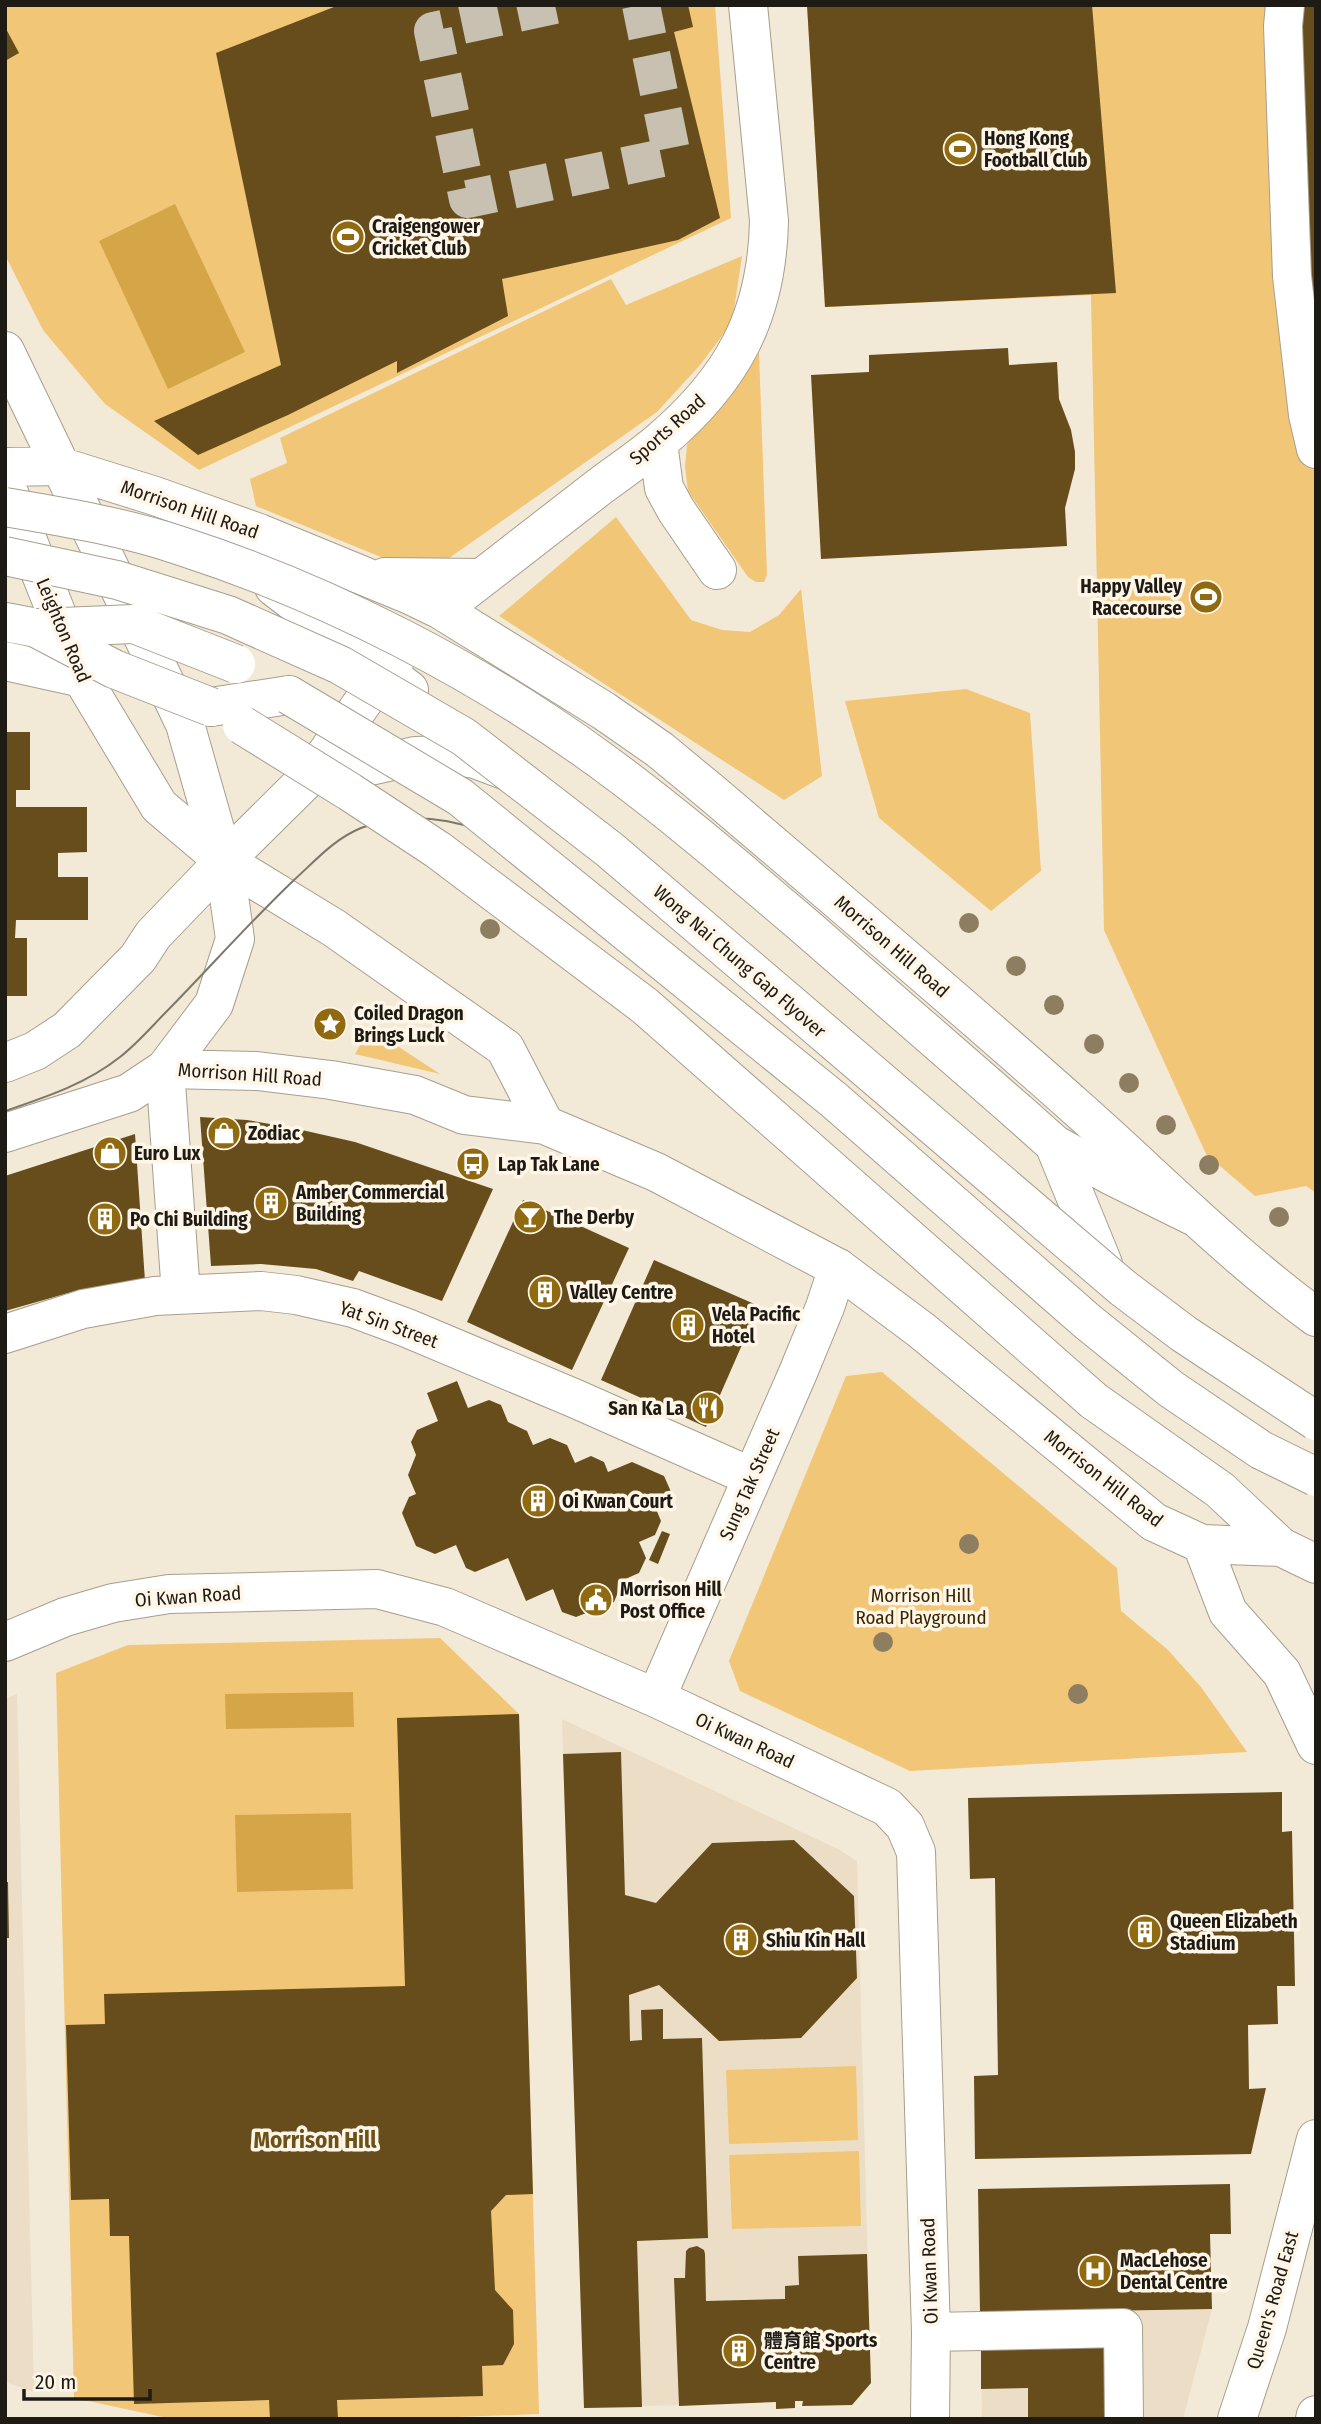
<svg xmlns="http://www.w3.org/2000/svg" width="1321" height="2424" font-family="'Fira Sans Condensed','Noto Sans TC',sans-serif">
	<style>
		.built { fill: #ecdec6 }
		.green { fill: #f1c677 }
		.water { fill: #d5a648 }
		.building { fill: #664d1b }
		.lines { fill: none; stroke-linecap: round; stroke-linejoin: round }
		.minor-tunnel { stroke: #c8c0b0; stroke-width: 38; stroke-dasharray: 38 19; stroke-linecap: butt }
		.minor-casing { stroke: #a89e8d; stroke-width: 40 }
		.major-casing { stroke: #a89e8d; stroke-width: 40 }
		.highway-casing { stroke: #a89e8d; stroke-width: 40 }
		.minor { stroke: #fff; stroke-width: 38 }
		.major { stroke: #fff; stroke-width: 38 }
		.highway { stroke: #fff; stroke-width: 38 }
		.tram { stroke: #7d776b; stroke-width: 2 }
		.highway-bridge-casing { stroke: #a89e8d; stroke-width: 40; stroke-linecap: butt }
		.highway-bridge { stroke: #fff; stroke-width: 38 }
		.tree { fill: #8d7e61 }
		.labels { text-anchor: middle; stroke-width: 7; stroke-linejoin: round; paint-order: stroke }
		.poi-label { font-size: 19px; font-weight: bold; fill: #1e1a14; stroke: #fff6e8; text-anchor: start }
		.street-label { font-size: 19px; fill: #1e1a14; stroke: #fff6e8 }
		.park-label { font-size: 19px; fill: #392600; stroke: #fff6e8 }
		.quarter-label { font-size: 23px; font-weight: bold; fill: #6c5119; stroke: #fff6e8 }
	</style>
	<rect width="100%" height="100%" fill="#f3e9d7"/>
	<path class="built" d="M17 1694 34 2392 5 2382V1699Z
		M562 1719 838 1849 857 1861 871 2383 852 2405 802 2406V2401H795V2408L776 2409 775 2402 584 2408Z
		M1212 2309 1183 2419H982L980 2313Z"/>
	<path class="green" d="M5 5H715L731 218 199 470 105 404 43 330 5 255Z
		M807 5H1316V1193L1306 1186 1255 1196 1206 1154 1104 930 1091 295 825 307Z
		M742 256 732 323 700 365 657 412 425 575 256 506 250 479 287 463 280 438 611 279 626 305Z
		M755 352 759 353 767 575 764 582H756L748 577 688 491 685 467 687 445Z
		M616 517 691 620 722 630 750 632 779 615 801 589 822 776 784 800 499 616Z
		M966 689 1030 713 1041 871 991 911 879 818 845 701Z
		M370 1028 440 1074 355 1054Z
		M882 1372 1117 1568 1121 1611 1167 1649 1201 1687 1247 1752 910 1771 740 1691 729 1661 846 1376Z
		M440 1638 519 1714 539 2414 404 2419H172L74 2398 56 1673 128 1645Z
		M856 2066 858 2140 729 2144 726 2070Z
		M859 2151 861 2226 732 2229 729 2155Z"/>
	<path class="water" d="M175 204 245 352 168 389 99 241Z
		M353 1692 354 1727 226 1729 225 1694Z
		M351 1813 353 1889 237 1892 235 1815Z"/>
	<path class="building" d="M339 5H688L693 27 674 32 720 218 678 240 502 279 508 316 397 373V361L288 415 198 455 154 421 281 365 216 53Z
		M807 5H1092L1116 293 825 307Z
		M1292 5H1316V378Z
		M5 27 19 53 5 61Z
		M1008 348 1009 365 1057 362 1059 399 1071 430 1075 452V469L1065 508 1067 546 821 559 811 375 869 372V355Z
		M5 732H30V790H16V807H87V852L58 853V877H88V920H16L15 938H27V996H5Z
		M200 1117 247 1120 293 1128 355 1142 493 1189 442 1301 359 1271 353 1281 316 1269 261 1264 211 1266Z
		M135 1134 145 1281 79 1290 5 1311V1176Z
		M523 1200 629 1248 572 1370 467 1322Z
		M654 1260 759 1306 706 1427 601 1380Z
		M457 1381 468 1408 489 1400 501 1405 508 1422 527 1431 533 1445 550 1438 567 1445 575 1463 591 1456 604 1462 608 1472 632 1462 664 1476 672 1494 667 1505 656 1509 661 1521 655 1535 639 1542 646 1558 639 1573 623 1580 614 1602 576 1617 562 1612 553 1589 526 1601 508 1558 475 1572 466 1568 456 1545 435 1554 416 1546 402 1513 409 1497 416 1494 408 1475 416 1455 411 1442 417 1430 438 1421 427 1393Z
		M662 1531 670 1534 658 1564 649 1560Z
		M519 1714 533 2194 506 2195 491 2211 495 2290 513 2310 514 2344 503 2365 482 2366 483 2396 337 2400 338 2419H270L269 2400 134 2404 129 2236H110L109 2199 71 2200 66 2025 105 2024 104 1994 405 1986 397 1718Z
		M621 1752 625 1895 656 1903 712 1843 794 1840 854 1896 857 1978 801 2038 719 2041 659 1985 629 1995 630 2041 642 2040 641 2010 663 2009V2039L702 2038 708 2238 637 2241 642 2407 584 2408 563 1754Z
		M1282 1792V1832L1292 1831 1295 1986H1277L1278 2024 1248 2025 1249 2089 1266 2088 1251 2154 975 2159 974 2076 998 2075 995 1878 970 1879 968 1798Z
		M5 1882H8L9 1938H5Z
		M1230 2184 1231 2234H1210L1212 2309 980 2313 978 2189Z
		M697 2246 704 2250 705 2254 706 2301 785 2299V2286L799 2285 798 2256 867 2254 871 2383 852 2405 802 2406 803 2401H795V2408L776 2409V2402L679 2406 674 2278H685L686 2251 689 2248Z
		M1104 2344 1105 2419H1028V2388L981 2389V2346Z"/>
	<g class="lines">
		<path class="minor-tunnel" d="M555 5 433 31 468 199 672 156 641 5"/>
		<defs>
			<path id="minor" d="M1285 5 1283 26 1292 276 1308 415 1316 449
				M658 443 664 488 676 510 717 570
				M456 598C503 561 551 524 599 487 619 472 640 458 659 442 732 380 767 317 769 221L748 5
				M5 1063 35 1051 67 1030 138 958 153 935 224 861
				M165 1069 181 1294
				M5 1334 83 1309 155 1296 261 1291 296 1295 353 1308 407 1328 576 1399 752 1477
				M5 1642 65 1617 113 1603 169 1594 377 1589 445 1607 656 1698 887 1807 905 1826 916 1852 931 2332 930 2419
				M656 1698 797 1375 825 1307 838 1268
				M931 2332 1123 2328 1124 2419"/>
			<path id="major" d="M5 351 185 724 224 861 235 939 214 1004 165 1069
				M5 467 59 466 155 496 259 533 410 595 441 610 604 711 660 750 712 793C834 897 957 1001 1077 1108 1156 1178 1230 1254 1316 1317
				M5 483 82 678 159 806 224 861 334 928 505 1048 545 1125
				M385 577 481 578
				M274 587 409 690
				M5 661 82 678
				M312 774 352 770 415 756 449 755 475 759 507 771
				M224 861 312 774 384 672 395 660
				M5 1133 129 1093 165 1069 257 1071 331 1080 415 1095 464 1115 545 1125 656 1172 838 1268 921 1330 1154 1522 1202 1544 1281 1547 1316 1564
				M1202 1544 1228 1612 1282 1673 1316 1745
				M1237 2419 1267 2328 1316 2139
				M1315 2419 1316 2415"/>
			<path id="highway" d="M5 622 37 628
				M211 707 289 695
				M1017 1111 1054 1144 1110 1175 1193 1216
				M1054 1144 1103 1264
				M1094 1401 1220 1490 1281 1547"/>
		</defs>
		<use href="#minor" class="minor-casing"/>
		<use href="#major" class="major-casing"/>
		<use href="#highway" class="highway-casing"/>
		<use href="#minor" class="minor"/>
		<use href="#major" class="major"/>
		<use href="#highway" class="highway"/>
		<path class="tram" d="M5 1111C46 1097 86 1084 120 1057 138 1043 153 1025 169 1009 211 966 251 921 294 880 315 861 334 839 361 828 417 807 480 822 527 855L1114 1351C1178 1401 1244 1448 1316 1486"/>
		<defs>
			<path id="highway-bridge" d="M5 507C64 517 125 527 181 546 327 593 479 671 603 762 674 814 741 872 808 929 878 990 947 1050 1017 1111
				M5 556 117 580 228 615 340 665 464 737 610 850 1123 1288 1184 1334 1316 1421
				M37 628 134 624 236 664
				M38 629 114 669 211 707
				M289 695 460 797 834 1100 1088 1322 1171 1389 1261 1450 1316 1477
				M242 725 350 792 438 850 645 1006 1094 1401"/>
		</defs>
		<use href="#highway-bridge" class="highway-bridge-casing"/>
		<use href="#highway-bridge" class="highway-bridge"/>
	</g>
	<g class="tree">
		<circle cx="969" cy="923" r="10"/>
		<circle cx="490" cy="929" r="10"/>
		<circle cx="1016" cy="966" r="10"/>
		<circle cx="1054" cy="1005" r="10"/>
		<circle cx="1094" cy="1044" r="10"/>
		<circle cx="1129" cy="1083" r="10"/>
		<circle cx="1166" cy="1125" r="10"/>
		<circle cx="1209" cy="1165" r="10"/>
		<circle cx="1279" cy="1217" r="10"/>
		<circle cx="969" cy="1544" r="10"/>
		<circle cx="883" cy="1642" r="10"/>
		<circle cx="1078" cy="1694" r="10"/>
	</g>
	<defs>
		<symbol id="stadium-disc" viewBox="-11 -11 22 22"><circle r="9.5" fill="#906a10" stroke="#fff6e8"/><path d="M0-5a6.5 5 0 1 0 0 10a6.5 5 0 1 0 0-10ZM-3.5-1.8h7v3.6h-7Z" fill="#fff"/></symbol>
		<symbol id="sight-disc" viewBox="-11 -11 22 22"><circle r="9.5" fill="#906a10" stroke="#fff6e8"/><path d="M0-6L1.8-2.2L6-1.7L2.9 1.2L3.7 5.4L0 3.3L-3.7 5.4L-2.9 1.2L-6-1.7L-1.8-2.2Z" fill="#fff"/></symbol>
		<symbol id="shop-disc" viewBox="-11 -11 22 22"><circle r="9.5" fill="#906a10" stroke="#fff6e8"/><path d="M-5-2.5h2.3a2.7 3.5 0 0 1 5.4 0H5L5.5 6h-11ZM-1.5-2.5h3a1.5 2.3 0 0 0-3 0Z" fill="#fff"/></symbol>
		<symbol id="bus-disc" viewBox="-11 -11 22 22"><circle r="9.5" fill="#906a10" stroke="#fff6e8"/><path d="M-5-6H5V4H4V6H2V4H-2V6H-4V4H-5ZM-3.5-4V0h7V-4ZM-3.5 1.2v1.5H-2V1.2ZM2 1.2v1.5H3.5V1.2Z" fill="#fff"/></symbol>
		<symbol id="building-disc" viewBox="-11 -11 22 22"><circle r="9.5" fill="#906a10" stroke="#fff6e8"/><path d="M-4-6H4V6H1V3H-1V6H-4ZM-2.5-4.3h1.7v1.8h-1.7ZM.8-4.3h1.7v1.8H.8ZM-2.5-1h1.7V.8h-1.7ZM.8-1h1.7V.8H.8Z" fill="#fff"/></symbol>
		<symbol id="bar-disc" viewBox="-11 -11 22 22"><circle r="9.5" fill="#906a10" stroke="#fff6e8"/><path d="M-6-5H6L.8 .8V4.5H3.5V6h-7V4.5H-.8V.8Z" fill="#fff"/></symbol>
		<symbol id="restaurant-disc" viewBox="-11 -11 22 22"><circle r="9.5" fill="#906a10" stroke="#fff6e8"/><path d="M-5-6h1v4h1v-4h1v4h1v-4h1v5L-1.5 .5V6h-2V.5L-5-1ZM5-6V6H3V1.5H1.5Q1.5-4 5-6Z" fill="#fff"/></symbol>
		<symbol id="civic-disc" viewBox="-11 -11 22 22"><circle r="9.5" fill="#906a10" stroke="#fff6e8"/><path d="M-.6-6.5H3V-4.5H.6V-3L4-1V1h2V6H-6V1h2V-1L-.6-3ZM-1.2 2.5V6h2.4V2.5Z" fill="#fff"/></symbol>
		<symbol id="hospital-disc" viewBox="-11 -11 22 22"><circle r="9.5" fill="#906a10" stroke="#fff6e8"/><path d="M-5-5h3v3.5h4V-5h3V5h-3V1.5h-4V5h-3Z" fill="#fff"/></symbol>
	</defs>
	<g fill-rule="evenodd">
		<use href="#stadium-disc" x="941" y="130" width="38" height="38"/>
		<use href="#stadium-disc" x="329" y="218" width="38" height="38"/>
		<use href="#stadium-disc" x="1187" y="578" width="38" height="38"/>
		<use href="#sight-disc" x="311" y="1005" width="38" height="38"/>
		<use href="#shop-disc" x="205" y="1114" width="38" height="38"/>
		<use href="#shop-disc" x="91" y="1134" width="38" height="38"/>
		<use href="#bus-disc" x="454" y="1145" width="38" height="38"/>
		<use href="#building-disc" x="252" y="1184" width="38" height="38"/>
		<use href="#bar-disc" x="511" y="1198" width="38" height="38"/>
		<use href="#building-disc" x="86" y="1200" width="38" height="38"/>
		<use href="#building-disc" x="526" y="1273" width="38" height="38"/>
		<use href="#building-disc" x="669" y="1306" width="38" height="38"/>
		<use href="#restaurant-disc" x="689" y="1389" width="38" height="38"/>
		<use href="#building-disc" x="519" y="1482" width="38" height="38"/>
		<use href="#civic-disc" x="577" y="1581" width="38" height="38"/>
		<use href="#building-disc" x="1126" y="1913" width="38" height="38"/>
		<use href="#building-disc" x="722" y="1921" width="38" height="38"/>
		<use href="#hospital-disc" x="1076" y="2252" width="38" height="38"/>
		<use href="#building-disc" x="720" y="2332" width="38" height="38"/>
	</g>
	<g class="labels">
		<g class="poi-label">
			<text x="984" y="145">Hong Kong<tspan x="984" dy="22">Football Club</tspan></text>
			<text x="372" y="233">Craigengower<tspan x="372" dy="22">Cricket Club</tspan></text>
			<text x="1182" y="593" text-anchor="end">Happy Valley<tspan x="1182" dy="22">Racecourse</tspan></text>
			<text x="354" y="1020">Coiled Dragon<tspan x="354" dy="22">Brings Luck</tspan></text>
			<text x="248" y="1140">Zodiac</text>
			<text x="134" y="1160">Euro Lux</text>
			<text x="498" y="1171">Lap Tak Lane</text>
			<text x="296" y="1199">Amber Commercial<tspan x="296" dy="22">Building</tspan></text>
			<text x="554" y="1224">The Derby</text>
			<text x="130" y="1226">Po Chi Building</text>
			<text x="570" y="1299">Valley Centre</text>
			<text x="712" y="1321">Vela Pacific<tspan x="712" dy="22">Hotel</tspan></text>
			<text x="684" y="1415" text-anchor="end">San Ka La</text>
			<text x="562" y="1508">Oi Kwan Court</text>
			<text x="620" y="1596">Morrison Hill<tspan x="620" dy="22">Post Office</tspan></text>
			<text x="1170" y="1928">Queen Elizabeth<tspan x="1170" dy="22">Stadium</tspan></text>
			<text x="766" y="1947">Shiu Kin Hall</text>
			<text x="1120" y="2267">MacLehose<tspan x="1120" dy="22">Dental Centre</tspan></text>
			<text x="764" y="2347">體育館 Sports<tspan x="764" dy="22">Centre</tspan></text>
		</g>
		<g class="street-label">
			<text transform="translate(667 429) rotate(-42)" y="7">Sports Road</text>
			<text transform="translate(190 509) rotate(19)" y="7">Morrison Hill Road</text>
			<text transform="translate(64 630) rotate(67)" y="7">Leighton Road</text>
			<text transform="translate(892 946) rotate(41)" y="7">Morrison Hill Road</text>
			<text transform="translate(740 961) rotate(41)" y="7">Wong Nai Chung Gap Flyover</text>
			<text transform="translate(250 1074) rotate(4)" y="7">Morrison Hill Road</text>
			<text transform="translate(389 1324) rotate(20)" y="7">Yat Sin Street</text>
			<text transform="translate(1104 1478) rotate(38)" y="7">Morrison Hill Road</text>
			<text transform="translate(749 1484) rotate(-66)" y="7">Sung Tak Street</text>
			<text transform="translate(188 1596) rotate(-4)" y="7">Oi Kwan Road</text>
			<text transform="translate(745 1740) rotate(25)" y="7">Oi Kwan Road</text>
			<text transform="translate(929 2271) rotate(-92)" y="7">Oi Kwan Road</text>
			<text transform="translate(1272 2300) rotate(-74)" y="7">Queen's Road East</text>
		</g>
		<g class="park-label">
			<text x="921" y="1602">Morrison Hill<tspan x="921" dy="22">Road Playground</tspan></text>
		</g>
		<g class="quarter-label">
			<text x="315" y="2148">Morrison Hill</text>
		</g>
	</g>
	<rect width="1321" height="2424" fill="none" stroke="#1e1a14" stroke-width="14"/>
	<path d="M24 2389v10h126v-10" fill="none" stroke="#1e1a14" stroke-width="3.5"/>
	<text x="35" y="2389" font-size="21" fill="#1e1a14" stroke="#fff6e8" stroke-width="5" paint-order="stroke">20 m</text>
</svg>
